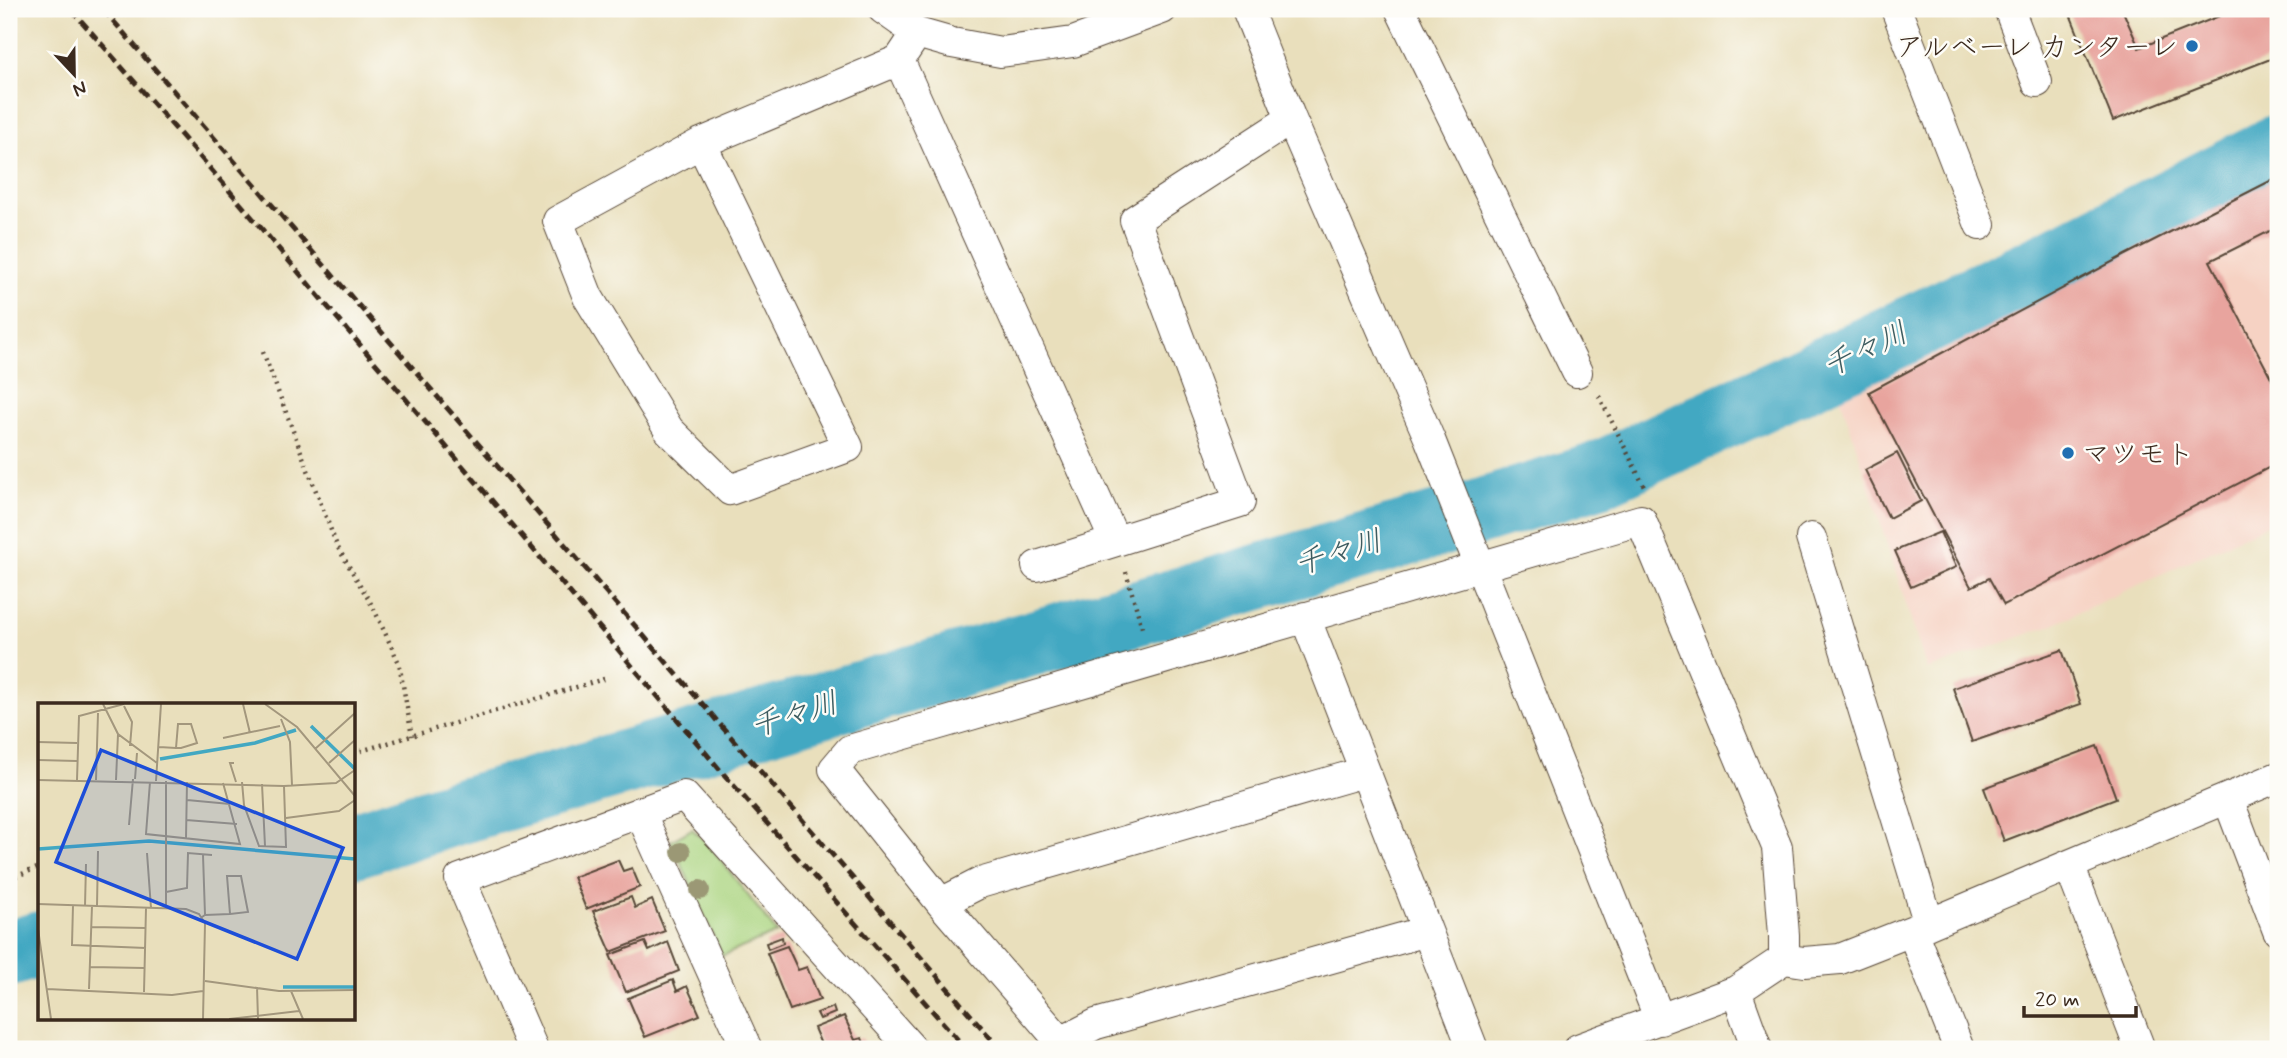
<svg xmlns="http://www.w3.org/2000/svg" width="2287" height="1058" font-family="Mynerve,'Klee One',sans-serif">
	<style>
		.built { fill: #f6d2c3 }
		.green { fill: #aad480; stroke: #727f4f; stroke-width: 2 }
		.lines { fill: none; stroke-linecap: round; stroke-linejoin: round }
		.river { stroke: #42a8c2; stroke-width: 66 }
		.building { fill: #e8a49e }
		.minor-casing { stroke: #554536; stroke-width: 32 }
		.path { stroke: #554536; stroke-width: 4.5; stroke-dasharray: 2 5; stroke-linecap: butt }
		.minor { stroke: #fff; stroke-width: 30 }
		.rail { stroke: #3b2a1e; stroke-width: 5; stroke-dasharray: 10 5; stroke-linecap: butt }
		.tree { fill: #9b9875 }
		.poi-dot { fill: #1f6fb2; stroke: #fdfcf7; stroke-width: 2.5 }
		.labels { text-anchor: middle; stroke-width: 5; stroke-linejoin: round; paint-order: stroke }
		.poi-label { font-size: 28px; fill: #3b2a1e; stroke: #fdfcf7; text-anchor: end }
		.water-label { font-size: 30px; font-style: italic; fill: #3e5c60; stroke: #fdfcf7 }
		.inset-river { fill: none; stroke: #42a8c2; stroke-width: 3.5 }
		.inset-road { fill: none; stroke: #a3977d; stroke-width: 2 }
		.view { fill: #1d4ed8; fill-opacity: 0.15; stroke: #1d4ed8; stroke-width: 3.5 }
		.inset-edge { fill: none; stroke: #3b2a1e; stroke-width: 3.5 }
	</style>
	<rect width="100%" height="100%" fill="#fdfcf7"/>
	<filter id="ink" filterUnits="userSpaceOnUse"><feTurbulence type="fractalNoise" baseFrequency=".0143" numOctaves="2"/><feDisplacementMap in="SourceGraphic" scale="14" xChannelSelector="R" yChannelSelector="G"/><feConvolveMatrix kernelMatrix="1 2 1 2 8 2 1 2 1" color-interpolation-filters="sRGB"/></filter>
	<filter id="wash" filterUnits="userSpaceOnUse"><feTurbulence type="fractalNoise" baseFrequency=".00686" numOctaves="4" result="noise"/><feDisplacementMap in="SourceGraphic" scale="28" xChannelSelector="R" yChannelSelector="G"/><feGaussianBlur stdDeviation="1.57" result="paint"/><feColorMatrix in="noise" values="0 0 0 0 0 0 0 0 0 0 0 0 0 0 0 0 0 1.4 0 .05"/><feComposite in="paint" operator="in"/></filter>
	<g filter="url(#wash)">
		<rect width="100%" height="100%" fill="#e9dfbc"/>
		<path class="built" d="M2278 179V520L2047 627 1927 670 1837 386 1929 351Z"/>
		<path class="green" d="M692 829 709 845 777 933 722 956 671 841Z"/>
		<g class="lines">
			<path class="river" d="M354 845 447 815 1476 513 1598 475 1792 385 2074 251 2278 147
				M9 954 40 944"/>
		</g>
		<g id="blocks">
			<path class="building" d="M2068 9H2122L2139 48 2237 9H2278V56L2113 121Z
				M2278 177V227L2210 261 2278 391V463L2004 605 1989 578 1971 587 1869 392 2125 255Z
				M1897 453 1921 501 1889 518 1865 470Z
				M1940 532 1956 567 1911 587 1895 551Z
				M2062 650 2081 704 1972 742 1953 688Z
				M2097 746 2116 798 2004 841 1984 788Z
				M618 860 623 871 632 868 640 887 586 909 573 877Z
				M631 897 635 908 652 900 665 931 611 952 593 911Z
				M782 937 783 943 768 949 766 943Z
				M645 942 649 951 668 942 679 971 626 992 610 955Z
				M787 946 798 970 807 967 820 1000 790 1010 767 953Z
				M673 980 677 991 687 986 700 1015 645 1037 628 998Z
				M833 1007 835 1013 820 1019 817 1013Z
				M844 1016 855 1040 862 1038 866 1049H823L814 1028Z"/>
		</g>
	</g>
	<g filter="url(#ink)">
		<use href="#blocks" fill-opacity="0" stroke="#554536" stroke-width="2"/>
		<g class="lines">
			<defs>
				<path id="minor" d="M883 9 917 33 952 43 1001 52 1073 42 1162 9
					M1247 9 1291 119 1430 440 1660 1020
					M1400 9 1577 372
					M1896 9 1980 225
					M2009 9 2037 82
					M899 60 1115 541
					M701 143 848 447 730 490 669 430 588 297 558 221 701 143 899 60 917 33
					M1811 538 1929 924
					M1037 566 1240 502 1135 220 1291 119
					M1305 617 1473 1049
					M2228 799 2278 931
					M640 812 747 1049
					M2069 865 2140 1049
					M941 903 980 883 1364 772
					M1912 931 1959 1049
					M1736 991 1757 1049
					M1061 1042 1096 1024 1427 931
					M533 1049 460 879 684 796 912 1049
					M1067 1049 941 903 834 769 850 750 1641 520 1777 847 1784 935V959
					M1578 1049 1736 991 1784 959 1804 962 1840 959 1929 924 2278 777"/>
			</defs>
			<use href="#minor" class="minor-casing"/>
			<path class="path" d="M263 352 337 546 373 607 399 663 412 736
				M1599 396 1645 488
				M1126 572 1143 631
				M354 753 607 678
				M9 879 40 867"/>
			<use href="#minor" class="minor"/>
			<path class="rail" d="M71 9 228 189 721 771 966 1049
				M103 9 1000 1049"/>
		</g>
		<g class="tree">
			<circle cx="681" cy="852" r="10"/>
			<circle cx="700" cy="890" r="10"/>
		</g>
	</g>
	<g class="poi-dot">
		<circle cx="2192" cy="46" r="7"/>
		<circle cx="2068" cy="453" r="7"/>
	</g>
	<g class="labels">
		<g class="poi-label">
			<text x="2178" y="56">アルベーレ カンターレ</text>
			<text x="2082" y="463" text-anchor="start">マツモト</text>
		</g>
		<g class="water-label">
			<text transform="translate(1865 349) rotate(-25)" y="10">千々川</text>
			<text transform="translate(1338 552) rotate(-17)" y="10">千々川</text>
			<text transform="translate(794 714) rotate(-17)" y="10">千々川</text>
		</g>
	</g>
	<g transform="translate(38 703)">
		<rect width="317" height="317" fill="#e9dfbc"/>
		<path class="inset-river" d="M273 23 317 66M122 56 217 40 258 27M0 146 111 138 317 156M245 284H317"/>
		<path class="inset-road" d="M65 1 80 31 119 60M205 1 212 30M227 1 259 24 317 93M86 3 94 19 92 43M243 16 252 39 254 82M185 35 242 23M0 39 39 40M121 44 138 45H143L159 40 153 21H140L138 45M277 46 317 10M0 57 39 58M196 60H192L198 79M291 60 317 37M97 76 99 50M0 77 246 83 298 80 317 67M39 77 41 13 86 1M58 77 60 10M78 77 80 31M118 78 123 1M128 78V206M112 79 108 131 202 141 185 80M204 79 206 102 221 143 248 144 246 83M224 81 227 143M149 97 192 101M248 115 301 108 317 97M148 117 199 121M91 122 95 76M148 135 149 79M109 150 113 205M165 152 167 212M128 189 149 185 150 150 174 152M0 201 148 206 161 211 167 220 165 316M35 202 34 242 108 245M47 203 48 161M59 203 60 148M164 214 167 212 192 211 210 209 203 173H189L192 211M53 224 108 225M0 226 13 316M52 264 107 265M167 278 241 288 317 287M219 284 220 316M9 286 134 292 165 288M51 286 54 203M253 288 265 316M106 289 108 205M191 316 261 308"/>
		<path class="view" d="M63 47 305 145 259 256 18 159Z"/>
		<rect width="317" height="317" class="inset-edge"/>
	</g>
	<rect width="2287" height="1058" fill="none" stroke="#fdfcf7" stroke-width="35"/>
	<g transform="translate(74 74) rotate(158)" stroke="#fdfcf7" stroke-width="5" paint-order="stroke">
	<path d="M0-5L12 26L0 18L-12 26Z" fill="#3b2a1e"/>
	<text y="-10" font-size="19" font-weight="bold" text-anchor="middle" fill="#3b2a1e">N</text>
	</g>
	<path d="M2024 1006v10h112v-10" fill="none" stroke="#3b2a1e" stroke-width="3.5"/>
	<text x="2035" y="1006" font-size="21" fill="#3b2a1e" stroke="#fdfcf7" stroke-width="5" paint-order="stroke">20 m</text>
</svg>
